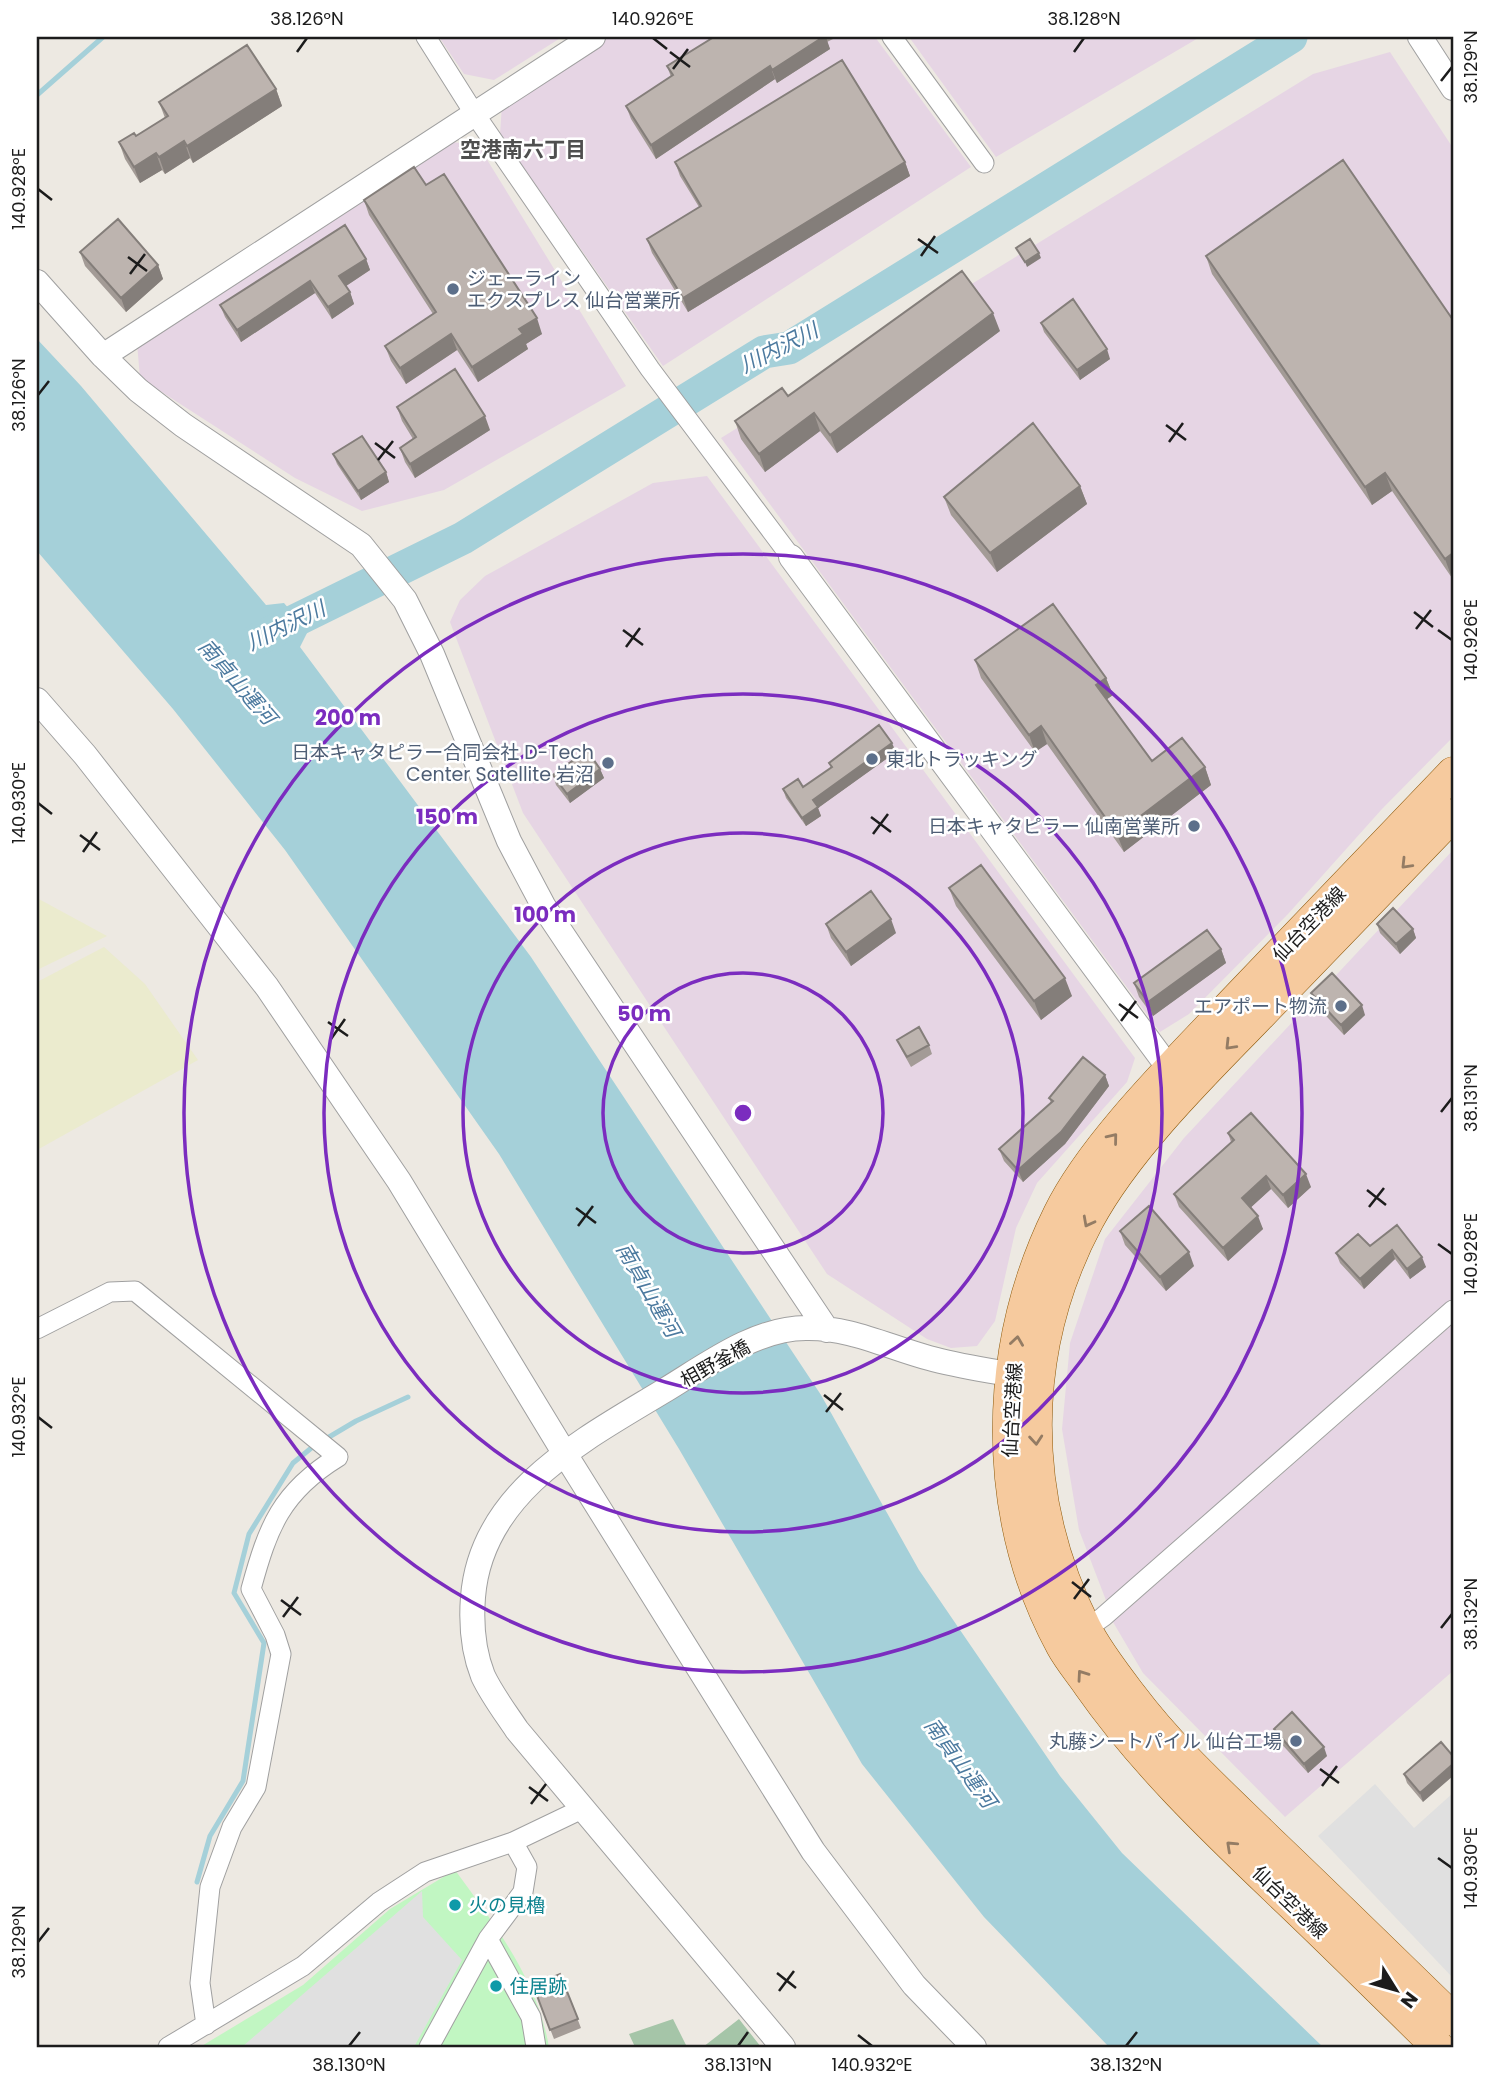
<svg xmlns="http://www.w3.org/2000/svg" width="1490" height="2084" font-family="Poppins,'Noto Sans JP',sans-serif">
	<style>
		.industrial { fill: #e6d5e4 }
		.farmland { fill: #ebebce }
		.cemetery { fill: #a5c5a8 }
		.park { fill: #c1f6c2 }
		.parking { fill: #e0e0e0 }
		.water { fill: #a5d0d9 }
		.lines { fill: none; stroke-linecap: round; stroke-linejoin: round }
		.stream { stroke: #a5d0d9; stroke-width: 5 }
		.river { stroke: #a5d0d9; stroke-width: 33 }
		.minor-casing { stroke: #a0a0a0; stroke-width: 21 }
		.tertiary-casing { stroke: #a0a0a0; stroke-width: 26 }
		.primary-casing { stroke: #8c5808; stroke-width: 33 }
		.minor { stroke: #fff; stroke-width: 19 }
		.tertiary { stroke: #fff; stroke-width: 24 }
		.primary { stroke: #f6ca9e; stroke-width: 32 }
		.wall { fill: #a39b96 }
		.shaded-wall { fill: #847e7a }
		.building { fill: #bdb4af; stroke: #847e7a; stroke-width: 2 }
		.oneway { stroke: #947c64 }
		.ticks { fill: none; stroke: #1c1c1c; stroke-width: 2.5 }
		.ring { fill: none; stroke: #7b2cbf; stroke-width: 3.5 }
		.service-dot { fill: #5c6f8a; stroke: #fff; stroke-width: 2.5 }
		.culture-dot { fill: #0f9aa8; stroke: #fff; stroke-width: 2.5 }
		.labels { text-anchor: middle; stroke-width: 5; stroke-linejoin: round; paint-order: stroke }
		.service-label { font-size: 19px; fill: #4e5e75; stroke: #fff; text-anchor: end }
		.street-label { font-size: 19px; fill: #1c1c1c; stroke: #fff }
		.culture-label { font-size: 19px; fill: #0d838f; stroke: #fff; text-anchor: start }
		.neighbourhood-label { font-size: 21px; font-weight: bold; fill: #4f4f4f; stroke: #fff }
		.water-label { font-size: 21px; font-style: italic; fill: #4c7a9f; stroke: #fff }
		.centre { fill: #7b2cbf; stroke: #fff; stroke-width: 3.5 }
		.ring-label { font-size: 21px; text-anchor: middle; font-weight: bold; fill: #7b2cbf; stroke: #fff; stroke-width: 5; stroke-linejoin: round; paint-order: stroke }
		.neatline { fill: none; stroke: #1c1c1c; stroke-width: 2.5 }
		.ticks-label { font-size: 18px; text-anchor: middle; fill: #1c1c1c }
	</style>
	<rect width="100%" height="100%" fill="#ede9e2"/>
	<path class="industrial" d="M439 37H562L494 80 464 74Z
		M609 37H875L971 167 663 366 500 134 502 105Z
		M909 37H1200L996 157Z
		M1390 52 1453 148V737L1382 809 1288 914 1189 1014 1160 1032 721 438 1313 74Z
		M452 142 478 145 626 386 444 490 362 511 295 478 140 378 137 343Z
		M707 476 1135 1058 1127 1082 1037 1183 1016 1228 995 1321 977 1346 951 1348 927 1339 827 1274 523 813 450 622 460 600 485 576 653 483Z
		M1453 850V1299L1107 1603 1079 1530 1062 1429 1070 1343 1105 1239 1184 1138Z
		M1453 1324V1671L1285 1817 1143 1673 1113 1622Z"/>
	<path class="farmland" d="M37 898 107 936 37 970Z
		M104 947 145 984 198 1060 37 1150V982Z"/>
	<path class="cemetery" d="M673 2019 687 2047H635L629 2034Z
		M739 2019 761 2047H703Z"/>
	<path class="park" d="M455 1870C495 1925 537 1979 549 2047H200L303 1985 390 1909Z"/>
	<path class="parking" d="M1375 1784 1414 1828 1453 1793V1978L1318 1836Z
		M422 1891 423 1917 462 1960 414 2047H242Z"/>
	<path class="water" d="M37 339 81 386 266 605 284 603 308 631 300 647 531 957 821 1395 919 1570 1060 1776 1122 1853 1323 2047H1109L984 1917 862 1764 679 1449 499 1154 285 850 173 709 37 551Z"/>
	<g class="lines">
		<path class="stream" d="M37 95 103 37
			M324 1440 356 1421 408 1397
			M197 1882 210 1836 243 1781 264 1643 234 1593 249 1534 293 1463 315 1445"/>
		<path class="river" d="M258 639 463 538 764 352 789 348 1291 37"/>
		<defs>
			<path id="minor" d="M426 37 474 113 650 369 791 557
				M892 37 984 163
				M37 1329 110 1292 135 1291 338 1457C281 1492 268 1527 251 1589L275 1635 281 1654 256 1787 232 1827 210 1887 200 1983 206 2025
				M1079 1634 1103 1617 1453 1310
				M488 1939 531 2017 536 2047
				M168 2047 303 1966 379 1902 425 1872 513 1842 584 1808
				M429 2047 488 1939 523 1892 527 1867 513 1842"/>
			<path id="tertiary" d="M1420 37 1453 88
				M37 282 103 356 138 390 183 425 361 545 405 600 432 654 509 841 544 907 827 1330
				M103 356 593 37
				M791 557 1180 1083
				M37 700 85 755 267 987 399 1181 565 1454 813 1851 914 1985 974 2047
				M783 2047 517 1730C505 1712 492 1695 483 1676 473 1651 471 1623 473 1597 481 1493 581 1441 662 1392 704 1367 754 1328 806 1328 849 1327 888 1347 929 1358 961 1367 996 1371 1028 1378"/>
			<path id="primary" d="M1453 815C1386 884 1319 953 1253 1022 1198 1078 1125 1151 1088 1220 1019 1349 1019 1497 1085 1628 1097 1652 1116 1676 1132 1697 1171 1749 1221 1794 1268 1840 1330 1899 1391 1959 1453 2019
				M1438 2047C1385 1995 1332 1942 1278 1891 1210 1826 1143 1762 1089 1685 1080 1672 1069 1659 1062 1646 990 1513 993 1348 1059 1214 1092 1146 1174 1065 1226 1010 1302 931 1378 852 1453 773"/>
		</defs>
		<use href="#minor" class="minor-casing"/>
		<use href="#tertiary" class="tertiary-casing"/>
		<use href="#primary" class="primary-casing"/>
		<use href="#minor" class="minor"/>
		<use href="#tertiary" class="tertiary"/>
		<use href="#primary" class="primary"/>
	</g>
	<path class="wall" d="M714 37H837L827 42 830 49 777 83 775 79 656 159 631 119 626 106 671 77 667 66Z
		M276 89 282 106 193 163 190 158 165 174 162 170 140 183 125 159 119 142 136 136 165 118 159 102Z
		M675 162H905L910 176 688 312 652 253 647 239 699 207 680 176Z
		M426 185 542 334 526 344 528 349 478 382 457 350 406 384 391 361 385 346 433 314 369 215 364 200Z
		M80 252 158 265 163 279 126 312 85 266Z
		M1206 256 1453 320V577L1452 578 1392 491 1372 505 1212 274Z
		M366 259 370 270 346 286 350 292 354 304 332 319 315 293 241 342 225 317 220 305Z
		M1041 323 1110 359 1080 380 1044 332Z
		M1000 331 837 453 820 431 765 472 741 439 735 421 788 396Z
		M397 407 490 430 415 478 405 462 400 448 413 439 402 421Z
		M333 454 386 472 389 482 361 500 337 464Z
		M1080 486 1087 504 997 572 951 515 944 497Z
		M975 660 1106 678 1113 695 1107 699 1152 761 1205 767 1211 785 1124 852 1047 744 1035 752 981 678Z
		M896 752 818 808 821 816 806 826 786 798 783 789 803 787 831 768 829 763Z
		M600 769 604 778 570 803 556 785 553 775Z
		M949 888 1072 996 1041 1020 956 906Z
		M826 924 896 933 851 966 831 938Z
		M1377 924 1413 929 1416 938 1400 954 1380 933Z
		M1221 949 1226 963 1153 1016 1139 997 1134 983Z
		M1311 993 1365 1015 1344 1035 1314 1003Z
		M897 1040 929 1045 932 1054 911 1067 901 1049Z
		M1105 1075 1109 1086 1065 1144 1023 1182 1004 1161 999 1149 1051 1103 1049 1098Z
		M1228 1133 1311 1187 1288 1208 1271 1189 1251 1207 1263 1229 1228 1261 1179 1207 1174 1194 1231 1142Z
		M1397 1225 1426 1267 1410 1279 1395 1259 1364 1289 1340 1263 1336 1253 1370 1246Z
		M1120 1231 1194 1266 1166 1291 1125 1245Z
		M1274 1729 1327 1756 1308 1773 1277 1739Z
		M1441 1742 1423 1802 1407 1783 1404 1774Z
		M560 1974 581 2028 554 2039 533 1985Z"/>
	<path class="shaded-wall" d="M823 37H826L830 49 777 83 772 70Z
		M770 66 775 79 656 159 651 145Z
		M276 89 282 106 193 163 187 146Z
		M184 141 190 158 165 174 159 157Z
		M156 153 162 170 140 183 134 167Z
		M905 162 910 176 688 312 683 298Z
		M1039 253 1041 258 1027 267 1025 262Z
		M366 259 370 270 343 288 339 276Z
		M158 265 163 279 126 312 121 298Z
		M310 281 315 293 241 342 237 330Z
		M350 292 354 304 332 319 328 307Z
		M993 313 1000 331 837 453 830 435Z
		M537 318 542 334 526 344 528 349 478 382 472 367 519 329Z
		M451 334 457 350 406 384 400 368Z
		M1107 349 1110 359 1080 380 1077 370Z
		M814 413 820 431 765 472 759 454Z
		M485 416 490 430 415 478 410 464Z
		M386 472 389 482 361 500 358 491Z
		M1385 473 1392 491 1372 505 1365 487Z
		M1080 486 1087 504 997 572 990 553Z
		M1453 553V577L1452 578 1445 559Z
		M1106 678 1113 695 1103 702 1096 685Z
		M1041 726 1047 744 1035 752 1029 735Z
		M892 743 896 752 818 808 821 816 806 826 802 818 813 800Z
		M1205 767 1211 785 1124 852 1117 834Z
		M600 769 604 778 570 803 567 794Z
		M891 919 896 933 851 966 846 952Z
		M1413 929 1416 938 1400 954 1396 944Z
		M1221 949 1226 963 1153 1016 1148 1002Z
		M1065 978 1072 996 1041 1020 1034 1001Z
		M1362 1005 1365 1015 1344 1035 1341 1025Z
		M1105 1075 1109 1086 1065 1144 1023 1182 1018 1170Z
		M1306 1174 1311 1187 1288 1208 1283 1195Z
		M1266 1176 1271 1189 1247 1211 1242 1198Z
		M1258 1216 1263 1229 1228 1261 1223 1248Z
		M1392 1250 1395 1259 1364 1289 1360 1279Z
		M1189 1252 1194 1266 1166 1291 1160 1277Z
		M1422 1257 1426 1267 1410 1279 1407 1269Z
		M1324 1747 1327 1756 1308 1773 1304 1764Z
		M1453 1764V1776L1423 1802 1420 1793Z"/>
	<path class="building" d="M714 37H823L772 70 770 66 651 145 626 106 673 75 667 66Z
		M247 45 276 89 187 146 184 141 159 157 156 153 134 167 119 142 134 133 136 136 168 116 159 102Z
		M842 60 905 162 683 298 647 239 701 206 675 162Z
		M1343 160 1453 320V553L1445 559 1385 473 1365 487 1206 256Z
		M414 167 426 185 444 174 537 318 519 329 523 334 472 367 451 334 400 368 385 346 436 312 364 200Z
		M118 219 158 265 121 298 80 252Z
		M345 225 366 259 339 276 350 292 328 307 310 281 237 330 220 305Z
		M1030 239 1039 253 1025 262 1016 248Z
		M962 271 993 313 830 435 814 413 759 454 735 421 782 388 788 396Z
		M1073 299 1107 349 1077 370 1041 323Z
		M455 369 485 416 410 464 400 448 416 437 397 407Z
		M1033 423 1080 486 990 553 944 497Z
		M362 436 386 472 358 491 333 454Z
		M1053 604 1106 678 1096 685 1152 761 1182 738 1205 767 1117 834 1041 726 1029 735 975 660Z
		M879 725 892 743 813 800 818 807 802 818 783 789 798 779 803 787 832 767 829 763Z
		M587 750 600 769 567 794 553 775Z
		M981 865 1065 978 1034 1001 949 888Z
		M871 891 891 919 846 952 826 924Z
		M1393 908 1413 929 1396 944 1377 924Z
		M1207 930 1221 949 1148 1002 1134 983Z
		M1332 973 1362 1005 1341 1025 1311 993Z
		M919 1027 929 1045 907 1057 897 1040Z
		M1083 1057 1105 1075 1061 1132 1018 1170 999 1149 1053 1101 1049 1098Z
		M1251 1113 1306 1174 1283 1195 1266 1176 1242 1198 1258 1216 1223 1248 1174 1194 1234 1140 1228 1133Z
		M1149 1206 1189 1252 1160 1277 1120 1231Z
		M1397 1225 1422 1257 1407 1269 1392 1250 1360 1279 1336 1253 1358 1234 1370 1246Z
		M1292 1712 1324 1747 1304 1764 1274 1729Z
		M1441 1742 1453 1756V1764L1420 1793 1404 1774Z
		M560 1974 578 2019 550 2030 533 1985Z"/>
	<defs><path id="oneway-chevron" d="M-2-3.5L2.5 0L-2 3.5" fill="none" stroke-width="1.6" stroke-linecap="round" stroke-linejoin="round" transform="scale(1.75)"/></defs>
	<g class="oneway">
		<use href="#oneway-chevron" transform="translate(1406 864) rotate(134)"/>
		<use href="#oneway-chevron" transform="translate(1230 1045) rotate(134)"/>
		<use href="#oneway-chevron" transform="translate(1113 1138) rotate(-51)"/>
		<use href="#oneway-chevron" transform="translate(1088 1222) rotate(118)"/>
		<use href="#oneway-chevron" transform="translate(1017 1341) rotate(-82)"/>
		<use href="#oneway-chevron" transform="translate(1036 1440) rotate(85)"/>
		<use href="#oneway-chevron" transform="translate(1082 1675) rotate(-125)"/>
		<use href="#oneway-chevron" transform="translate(1231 1846) rotate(-137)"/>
	</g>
	<path class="ticks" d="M653 38 667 49M297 52 307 38M670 52 690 67M1074 52 1084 38M673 69 688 49M1441 81 1452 67M38 189 52 200M918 239 938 253M921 256 935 236M128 257 147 271M130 274 145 254M38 395 49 381M1166 425 1186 440M1169 442 1183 423M375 443 395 458M378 460 393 441M1414 612 1433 627M1416 629 1431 610M623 630 643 645M1438 630 1452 640M626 647 640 628M38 803 52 814M871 817 891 832M873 834 888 814M80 835 100 850M83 852 97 832M1119 1004 1138 1018M1121 1021 1136 1001M328 1022 348 1036M331 1039 345 1019M1441 1112 1452 1098M1367 1190 1386 1205M1369 1207 1384 1188M576 1208 596 1223M578 1226 593 1206M1438 1244 1452 1254M824 1395 843 1410M826 1412 841 1393M38 1417 52 1428M1072 1582 1091 1597M1074 1599 1089 1579M281 1600 301 1615M283 1617 298 1597M1441 1628 1452 1614M1320 1769 1339 1783M1322 1786 1337 1766M529 1787 548 1801M531 1804 546 1784M1438 1858 1452 1868M38 1942 49 1928M777 1973 796 1988M779 1991 794 1971M858 2035 872 2046M349 2046 360 2032M738 2046 748 2032M1126 2046 1137 2032"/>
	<g class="ring">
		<circle cx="743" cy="1113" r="140"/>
		<circle cx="743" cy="1113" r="280"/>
		<circle cx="743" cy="1113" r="419"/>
		<circle cx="743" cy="1113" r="559"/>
	</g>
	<g class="service-dot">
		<circle cx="453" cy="289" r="7"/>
		<circle cx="872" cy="759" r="7"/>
		<circle cx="608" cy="763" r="7"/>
		<circle cx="1194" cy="826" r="7"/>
		<circle cx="1341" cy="1006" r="7"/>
		<circle cx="1296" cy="1741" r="7"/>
	</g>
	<g class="culture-dot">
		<circle cx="455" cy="1905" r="7"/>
		<circle cx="496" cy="1986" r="7"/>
	</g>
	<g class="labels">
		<g class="service-label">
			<text x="467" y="285" text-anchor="start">ジェーライン<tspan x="467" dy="22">エクスプレス 仙台営業所</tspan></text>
			<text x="594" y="759">日本キャタピラー合同会社 D-Tech<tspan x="594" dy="22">Center Satellite 岩沼</tspan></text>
			<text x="886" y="766" text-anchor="start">東北トラッキング</text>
			<text x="1180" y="833">日本キャタピラー 仙南営業所</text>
			<text x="1327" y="1013">エアポート物流</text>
			<text x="1282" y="1748">丸藤シートパイル 仙台工場</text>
		</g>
		<g class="street-label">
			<text transform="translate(1309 924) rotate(-46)" y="7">仙台空港線</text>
			<text transform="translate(715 1363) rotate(-29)" y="7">相野釜橋</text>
			<text transform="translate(1012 1410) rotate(-87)" y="7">仙台空港線</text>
			<text transform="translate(1290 1902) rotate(44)" y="7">仙台空港線</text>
		</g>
		<g class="culture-label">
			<text x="469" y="1912">火の見櫓</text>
			<text x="510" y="1993">住居跡</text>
		</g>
		<g class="neighbourhood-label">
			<text x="523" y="157">空港南六丁目</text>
		</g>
		<g class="water-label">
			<text transform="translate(779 348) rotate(-27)" y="7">川内沢川</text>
			<text transform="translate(286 626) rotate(-26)" y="7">川内沢川</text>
			<text transform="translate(237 682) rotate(49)" y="7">南貞山運河</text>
			<text transform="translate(648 1290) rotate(60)" y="7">南貞山運河</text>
			<text transform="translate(960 1763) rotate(54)" y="7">南貞山運河</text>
		</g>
	</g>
	<circle cx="743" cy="1113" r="10" class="centre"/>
	<g class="ring-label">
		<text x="348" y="725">200 m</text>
		<text x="447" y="824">150 m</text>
		<text x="545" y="922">100 m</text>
		<text x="644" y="1021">50 m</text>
	</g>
	<rect width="1490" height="2084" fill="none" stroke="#ffffff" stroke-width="77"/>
	<g transform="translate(1396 1990) rotate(127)" stroke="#ffffff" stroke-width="5" paint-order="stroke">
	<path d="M0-5L12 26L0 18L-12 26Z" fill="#1c1c1c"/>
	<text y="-10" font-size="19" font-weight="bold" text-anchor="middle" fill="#1c1c1c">N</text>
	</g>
	<rect x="38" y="38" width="1414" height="2008" class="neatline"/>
	<g class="ticks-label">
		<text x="307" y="25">38.126°N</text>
		<text x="653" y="25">140.926°E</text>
		<text x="1084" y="25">38.128°N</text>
		<text transform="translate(1471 67) rotate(-90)" y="6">38.129°N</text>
		<text transform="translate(19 189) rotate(-90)" y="6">140.928°E</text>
		<text transform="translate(19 395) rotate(-90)" y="6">38.126°N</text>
		<text transform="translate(1471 640) rotate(-90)" y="6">140.926°E</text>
		<text transform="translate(19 803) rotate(-90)" y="6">140.930°E</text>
		<text transform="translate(1471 1098) rotate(-90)" y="6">38.131°N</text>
		<text transform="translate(1471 1254) rotate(-90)" y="6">140.928°E</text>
		<text transform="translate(19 1417) rotate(-90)" y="6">140.932°E</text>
		<text transform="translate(1471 1614) rotate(-90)" y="6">38.132°N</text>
		<text transform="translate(1471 1868) rotate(-90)" y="6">140.930°E</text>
		<text transform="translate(19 1942) rotate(-90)" y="6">38.129°N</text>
		<text x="349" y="2071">38.130°N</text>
		<text x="738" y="2071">38.131°N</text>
		<text x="872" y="2071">140.932°E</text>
		<text x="1126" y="2071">38.132°N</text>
	</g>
</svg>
